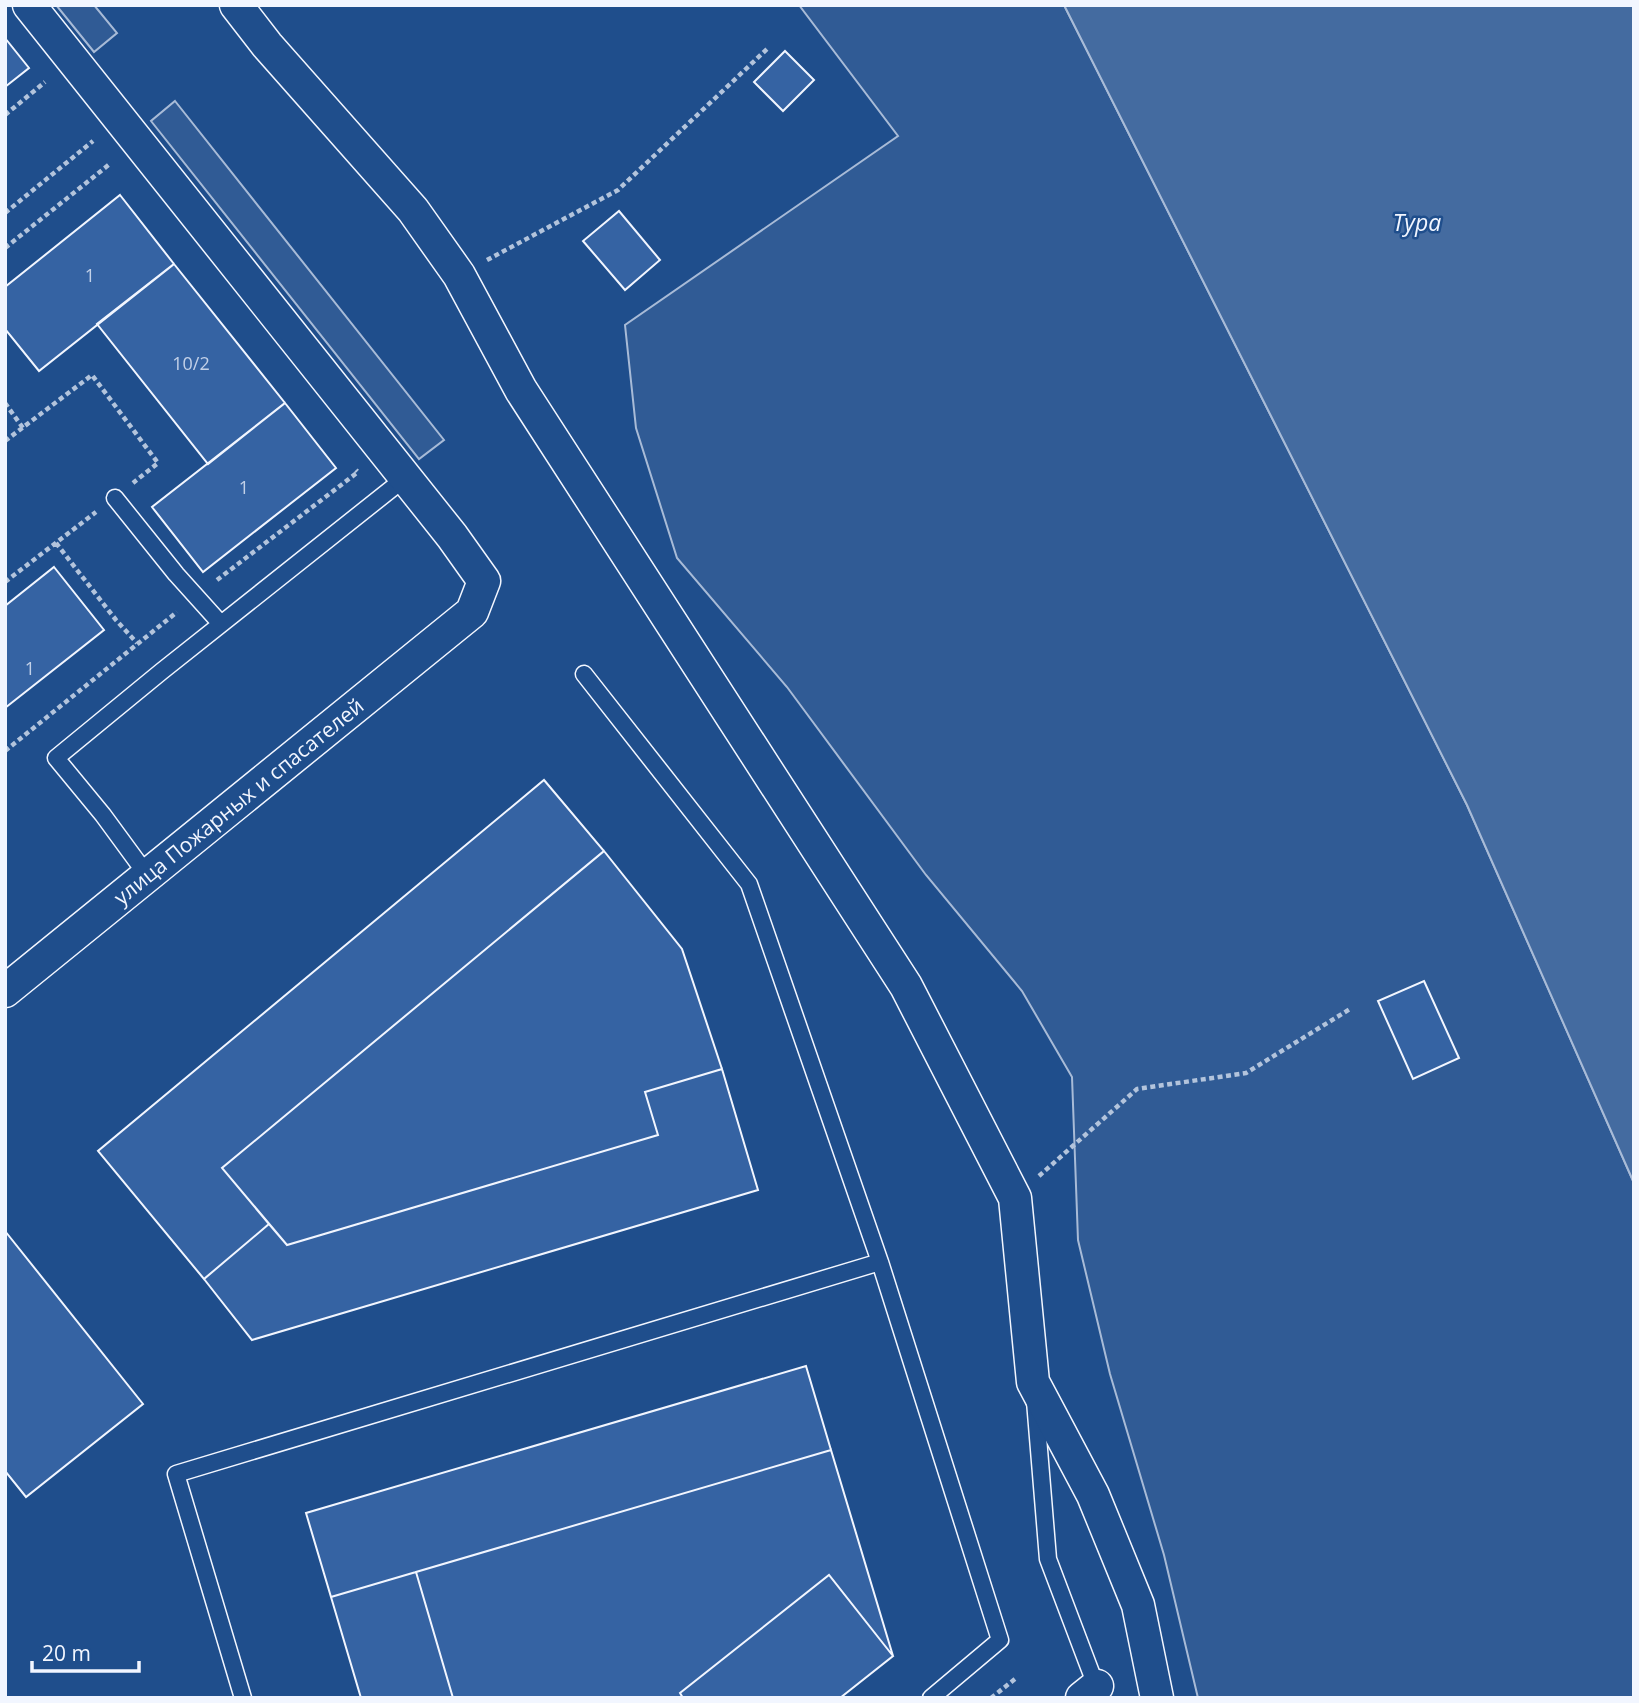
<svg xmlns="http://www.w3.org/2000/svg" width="1639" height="1703" font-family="'Open Sans',sans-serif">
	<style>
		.built { fill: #305b95; stroke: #a8bbd7; stroke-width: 2 }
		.water { fill: #446ba0; stroke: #a8bbd7; stroke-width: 2 }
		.building { fill: #3563a3; stroke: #f2f6ff; stroke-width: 2 }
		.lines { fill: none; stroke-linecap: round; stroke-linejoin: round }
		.lane-casing { stroke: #f2f6ff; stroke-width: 19 }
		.street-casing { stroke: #f2f6ff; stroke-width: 35 }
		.path { stroke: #b3c4dc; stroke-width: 4.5; stroke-dasharray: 5 3.5; stroke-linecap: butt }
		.lane { stroke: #1f4e8c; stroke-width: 16 }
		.street { stroke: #1f4e8c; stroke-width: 32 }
		.labels { text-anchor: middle; stroke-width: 5; stroke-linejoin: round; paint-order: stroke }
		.number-label { font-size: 18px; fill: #c3d1e8 }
		.street-label { font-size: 21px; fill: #f2f6ff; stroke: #1f4e8c }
		.water-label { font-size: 23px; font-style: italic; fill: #f2f6ff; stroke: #1f4e8c }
	</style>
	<rect width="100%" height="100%" fill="#1f4e8c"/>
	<path class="built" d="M56 5H94L117 33 94 52Z
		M799 5H1064L1467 805 1634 1183V1698H1198L1164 1555 1110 1374 1078 1240 1072 1077 1022 991 926 875 787 687 677 558 636 428 625 325 898 136Z
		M175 101 444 440 419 459 151 121Z"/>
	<path class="water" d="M1064 5H1634V1183L1467 805Z"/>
	<path class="building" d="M5 38 29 68 5 87Z
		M785 51 814 80 783 111 754 82Z
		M120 195 174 264 39 371 5 329V287Z
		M619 211 660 260 625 290 583 241Z
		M174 264 285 403 208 464 97 324Z
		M285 403 336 468 203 572 152 507Z
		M54 567 104 630 5 708V606Z
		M544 780 604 851 222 1168 269 1224 204 1279 98 1151Z
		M604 851 682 949 722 1069 645 1092 658 1135 287 1245 222 1168Z
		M1424 981 1459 1058 1413 1079 1378 1001Z
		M722 1069 758 1190 252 1340 204 1279 269 1224 287 1245 658 1135 645 1092Z
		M5 1231 143 1404 26 1497 5 1471Z
		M806 1366 831 1450 331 1597 306 1513Z
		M831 1450 893 1656 829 1575 680 1693 683 1698H453L416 1572Z
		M416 1572 453 1698H361L331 1597Z
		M829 1575 893 1656 840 1698H683L680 1693Z"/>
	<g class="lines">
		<defs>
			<path id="lane" d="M115 498 176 574 221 624
				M584 674 749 884 880 1262 1000 1640 931 1698
				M147 875 103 815 56 758 162 671 405 478
				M1035 1401 1048 1559 1098 1691
				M243 1698 176 1474 880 1262"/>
			<path id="street" d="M236 5 267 45 413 210 459 275 521 390 906 986 1015 1198 1033 1382 1093 1495 1138 1605 1157 1698
				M5 991 472 612 484 581 452 536 29 5
				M1082 1698 1097 1686"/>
		</defs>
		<use href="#lane" class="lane-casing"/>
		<use href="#street" class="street-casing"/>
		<path class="path" d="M5 115 45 82
			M5 213 93 141
			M5 248 111 163
			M487 260 618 190 767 49
			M5 403 23 428
			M5 441 92 375 158 463 133 483
			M56 543 116 620 137 643
			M217 580 358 472 356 470
			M5 582 96 512
			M5 751 177 612
			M1039 1176 1137 1089 1246 1073 1350 1009
			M991 1698 1015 1679"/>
		<use href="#lane" class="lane"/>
		<use href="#street" class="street"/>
	</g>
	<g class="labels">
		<g class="number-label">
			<text x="90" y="282">1</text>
			<text x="191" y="370">10/2</text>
			<text x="244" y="494">1</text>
			<text x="30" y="675">1</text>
		</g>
		<g class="street-label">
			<text transform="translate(239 802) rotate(-39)" y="7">улица Пожарных и спасателей</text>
		</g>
		<g class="water-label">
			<text x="1417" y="231">Тура</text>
		</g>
	</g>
	<rect width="1639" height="1703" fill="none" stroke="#f2f6ff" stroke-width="14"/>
	<path d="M32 1661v10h107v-10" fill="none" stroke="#f2f6ff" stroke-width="3.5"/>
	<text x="42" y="1661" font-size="21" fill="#f2f6ff" stroke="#1f4e8c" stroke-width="5" paint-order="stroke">20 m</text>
</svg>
